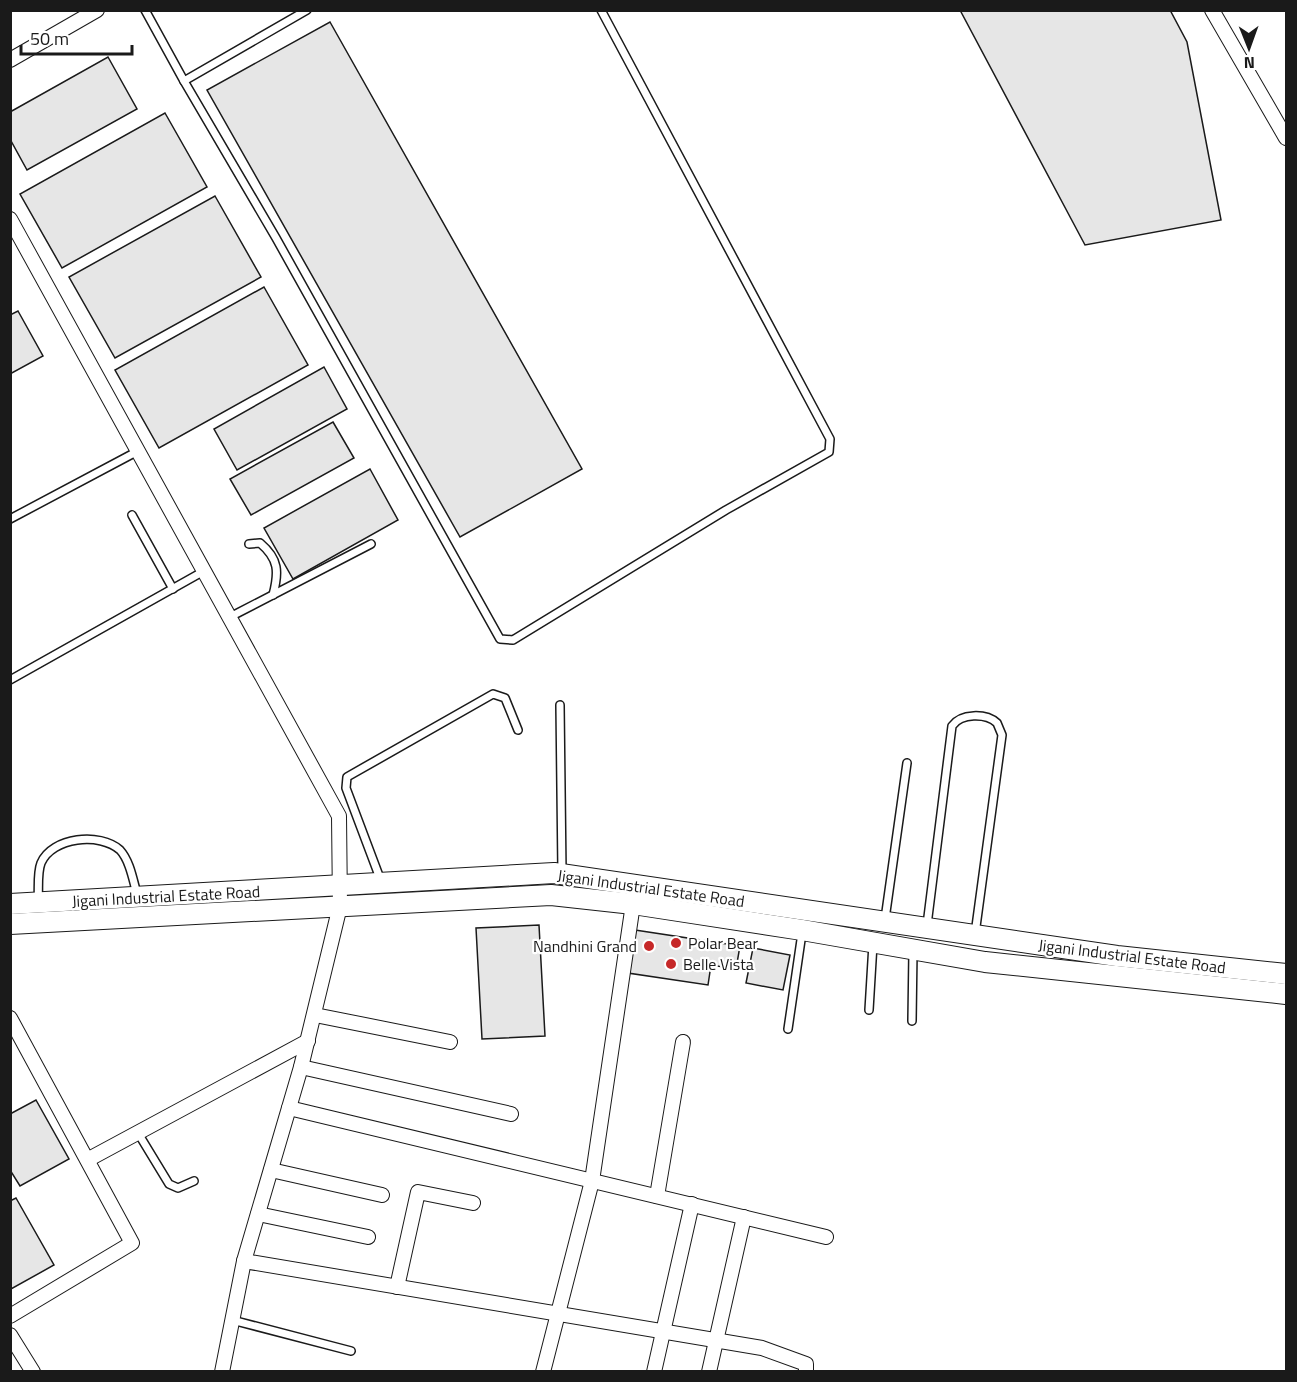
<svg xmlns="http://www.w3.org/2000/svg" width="1297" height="1382" viewBox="0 0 1297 1382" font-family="'Titillium Web',sans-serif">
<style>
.building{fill:#e6e6e6;stroke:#1a1a1a;stroke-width:1.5}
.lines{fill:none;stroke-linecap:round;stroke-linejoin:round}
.lane-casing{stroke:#1a1a1a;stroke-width:10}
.street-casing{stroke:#1a1a1a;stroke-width:16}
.secondary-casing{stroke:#1a1a1a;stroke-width:22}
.lane{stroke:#fff;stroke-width:7}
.street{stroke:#fff;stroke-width:14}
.secondary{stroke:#fff;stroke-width:20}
.poi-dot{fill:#c62828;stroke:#fff;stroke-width:2}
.labels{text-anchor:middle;stroke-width:4.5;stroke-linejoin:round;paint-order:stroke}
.street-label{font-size:16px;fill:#1a1a1a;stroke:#fff}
.poi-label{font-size:16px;fill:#1a1a1a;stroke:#fff;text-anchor:start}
</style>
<rect width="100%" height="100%" fill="#fff"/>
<g class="building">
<path d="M 960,10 L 1170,10 L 1187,42 L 1221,220 L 1085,245 Z"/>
<path d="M 330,22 L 582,469 L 460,537 L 207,90 Z"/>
<path d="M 108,57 L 137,109 L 27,170 L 10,139 L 10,112 Z"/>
<path d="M 165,113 L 207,187 L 62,268 L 20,194 Z"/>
<path d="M 215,196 L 261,277 L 115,358 L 69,277 Z"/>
<path d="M 264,287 L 308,365 L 159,448 L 115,370 Z"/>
<path d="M 18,311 L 43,356 L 10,374 L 10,315 Z"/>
<path d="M 324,367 L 347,409 L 237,470 L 214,429 Z"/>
<path d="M 333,422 L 354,458 L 251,515 L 230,479 Z"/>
<path d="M 370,469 L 398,520 L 293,579 L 264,528 Z"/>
<path d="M 539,925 L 545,1036 L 482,1039 L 476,928 Z"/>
<path d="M 635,930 L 740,946 L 736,969 L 711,965 L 708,985 L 628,973 Z"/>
<path d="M 753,948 L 790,955 L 783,990 L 746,983 Z"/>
<path d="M 36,1100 L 69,1159 L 20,1186 L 10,1170 L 10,1114 Z"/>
<path d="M 16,1198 L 54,1265 L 11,1289 L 10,1201 Z"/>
</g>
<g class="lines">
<g class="lane-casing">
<g id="lane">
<path d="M 145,10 L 184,81 L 307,10"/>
<path d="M 184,81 L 276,238 L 500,639 L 513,640 L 726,510 L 829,452 L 830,439 L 601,10"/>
<path d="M 132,515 L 173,589"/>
<path d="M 10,519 L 138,451"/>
<path d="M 249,544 L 260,543 C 279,559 279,572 273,595"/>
<path d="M 230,617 L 371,544"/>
<path d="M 10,680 L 204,571"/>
<path d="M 560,705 L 562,872"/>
<path d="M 381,881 L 346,788 L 347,777 L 493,694 L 505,698 L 518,730"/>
<path d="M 38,900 C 39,889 37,873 41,863 C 52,837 100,832 120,850 C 130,861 133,880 137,894"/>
<path d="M 885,919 L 907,763"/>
<path d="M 927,925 L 952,726 C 961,713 986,713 997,723 L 1002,735 L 975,934"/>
<path d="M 869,1010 L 873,944"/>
<path d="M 912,1021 L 913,951"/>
<path d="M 788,1029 L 802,933"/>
<path d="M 138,1133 L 169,1184 L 178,1188 L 194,1181"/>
<path d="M 232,1320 L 351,1351"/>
</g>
</g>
<g class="street-casing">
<g id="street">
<path d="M 1212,10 L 1286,138"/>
<path d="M 10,60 L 97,10"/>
<path d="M 10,219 L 339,816 L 340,906 L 301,1067 L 244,1261 L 222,1372"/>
<path d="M 315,1015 L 450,1042"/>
<path d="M 10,1018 L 132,1243 L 10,1316"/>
<path d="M 301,1067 L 511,1114"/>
<path d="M 289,1108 L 826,1237"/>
<path d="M 89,1159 L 308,1041"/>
<path d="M 271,1170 L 382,1195"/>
<path d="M 657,1196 L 683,1042"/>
<path d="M 258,1214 L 368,1237"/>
<path d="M 244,1261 L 762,1348 L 806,1364 L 806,1372"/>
<path d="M 397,1287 L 418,1192 L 473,1203"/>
<path d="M 10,1335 L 33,1372"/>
<path d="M 543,1372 L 592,1181 L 633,904"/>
<path d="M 654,1372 L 692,1204"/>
<path d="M 709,1372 L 744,1217"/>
</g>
</g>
<g class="secondary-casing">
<g id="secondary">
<path d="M 10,904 L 554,873 L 1117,956 L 1286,974"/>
<path d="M 10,924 L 551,895 L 633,904 L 802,930 L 985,962 L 1286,994"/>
</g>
</g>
<use href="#lane" class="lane"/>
<use href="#street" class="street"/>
<use href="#secondary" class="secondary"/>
</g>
<g class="poi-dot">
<circle cx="676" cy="943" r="6"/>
<circle cx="649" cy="946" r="6"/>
<circle cx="671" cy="964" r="6"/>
</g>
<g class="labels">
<g class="street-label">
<text transform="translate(651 888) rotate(8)" y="6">Jigani Industrial Estate Road</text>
<text transform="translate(166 896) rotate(-3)" y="6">Jigani Industrial Estate Road</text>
<text transform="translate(1132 956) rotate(7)" y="6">Jigani Industrial Estate Road</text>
</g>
<g class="poi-label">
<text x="688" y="949">Polar Bear</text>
<text x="637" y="952" text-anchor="end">Nandhini Grand</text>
<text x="683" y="970">Belle Vista</text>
</g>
</g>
<rect width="1297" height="1382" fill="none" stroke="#1a1a1a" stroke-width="24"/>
<g transform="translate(1249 48) rotate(179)" stroke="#ffffff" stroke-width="4.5" paint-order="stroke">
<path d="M0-4.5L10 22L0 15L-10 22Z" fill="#1a1a1a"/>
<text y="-9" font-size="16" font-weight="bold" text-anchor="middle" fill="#1a1a1a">N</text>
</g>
<path d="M21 45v9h111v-9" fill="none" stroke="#1a1a1a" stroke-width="3"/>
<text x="30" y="45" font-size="18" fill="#1a1a1a" stroke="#ffffff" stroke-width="4.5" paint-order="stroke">50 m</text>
</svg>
